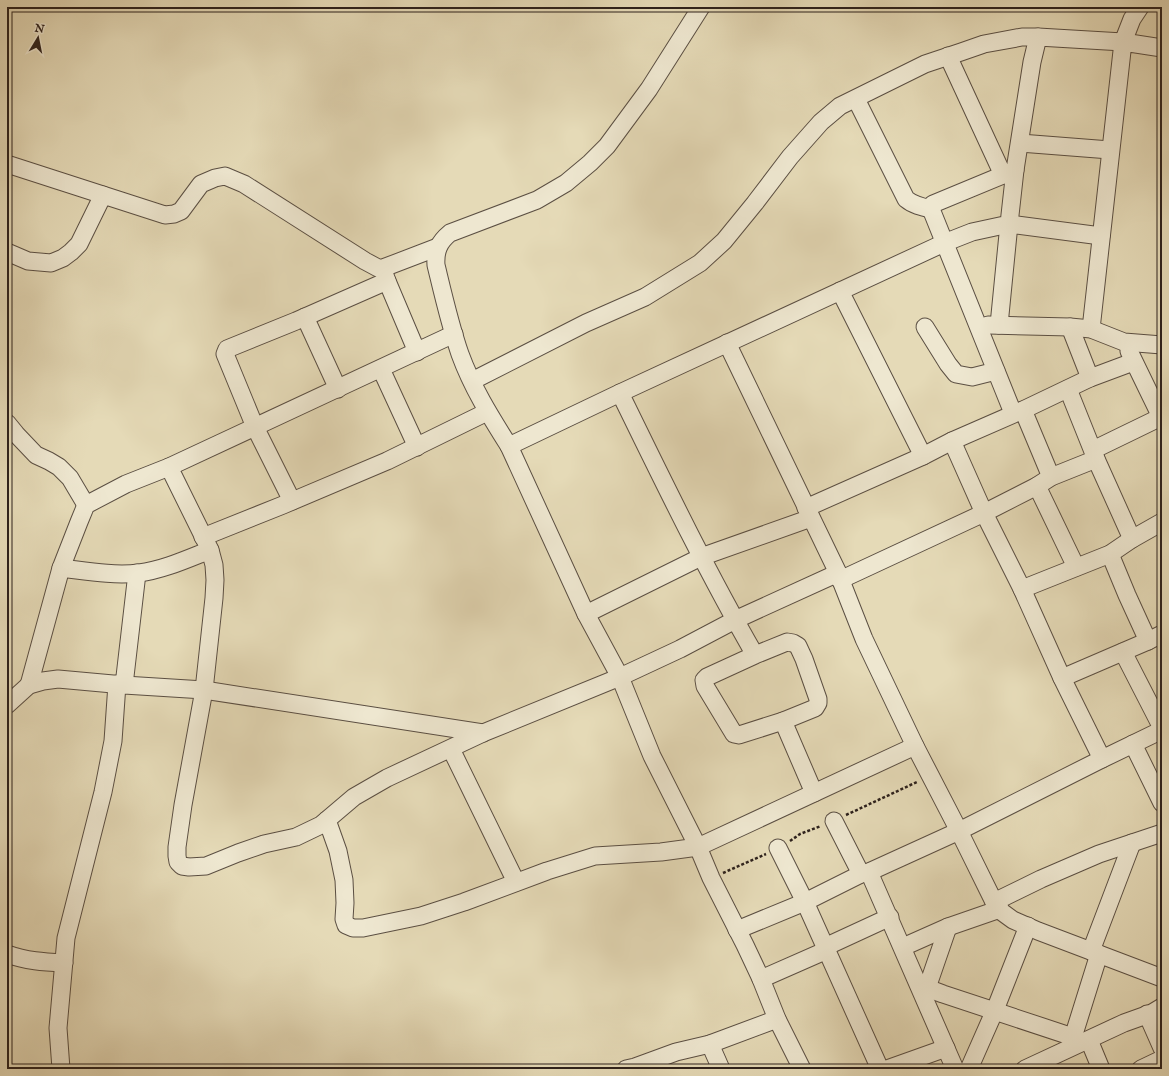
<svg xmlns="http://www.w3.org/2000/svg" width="1169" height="1076" viewBox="0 0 1169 1076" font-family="'IM FELL English',serif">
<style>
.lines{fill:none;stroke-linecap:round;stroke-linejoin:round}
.minor-casing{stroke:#5b4f43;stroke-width:19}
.path{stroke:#2d211c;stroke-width:2.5;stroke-dasharray:3 2;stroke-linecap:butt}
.minor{stroke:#eee7d0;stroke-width:17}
</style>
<rect width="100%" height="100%" fill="#e5dab7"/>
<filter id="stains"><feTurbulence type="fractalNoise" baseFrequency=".005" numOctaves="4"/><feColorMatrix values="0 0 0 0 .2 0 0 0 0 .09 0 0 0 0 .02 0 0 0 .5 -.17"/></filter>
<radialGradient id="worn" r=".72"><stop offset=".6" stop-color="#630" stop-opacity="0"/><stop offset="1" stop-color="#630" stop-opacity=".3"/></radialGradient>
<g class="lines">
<g class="minor-casing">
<g id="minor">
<path d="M 948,56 L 1003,175"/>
<path d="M 856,99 L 906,199 C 913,205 922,207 931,209"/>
<path d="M 1020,143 L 1110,150"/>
<path d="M 7,164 L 103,195"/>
<path d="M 7,252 L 28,261 L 51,263 L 63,258 L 71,252 L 79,244 L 103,195 L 165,215 L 174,214 L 181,211 L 201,184 L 215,178 L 225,176 L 244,184 L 365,261 L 378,268 L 383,268 L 438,247"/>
<path d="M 383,270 L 387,281 L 417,352"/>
<path d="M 840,291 L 923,456"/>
<path d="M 305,317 L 338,389"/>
<path d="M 988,325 L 1070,327 L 1091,329 L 1124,342 L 1162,345"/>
<path d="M 999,325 L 1009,224 L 1101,236"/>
<path d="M 925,327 L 948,364 L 956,374 L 972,377 L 996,371"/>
<path d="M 1070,327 L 1090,378"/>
<path d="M 1091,329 L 1123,42 L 1162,48"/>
<path d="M 454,334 L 169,467 L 210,550 L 214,565 L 215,580 L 214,598 L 204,690 L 183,805 L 177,847 L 177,856 L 178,862 L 182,866 L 189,867 L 206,866 L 238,853 L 264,844 L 296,837 L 321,825 L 354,797 L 387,778 L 483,733 L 620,677 L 680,649 L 735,620 L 838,573"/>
<path d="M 727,343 L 838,573 L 864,639 L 915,746 L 959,831 L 994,902 L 1002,912 L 1013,920 L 1038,931 L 1162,978"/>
<path d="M 1129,351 L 1162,419"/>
<path d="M 381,369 L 417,447"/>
<path d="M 472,381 L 586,323 L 645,297 L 700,263 L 724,241 L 755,203 L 790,157 L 821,122 L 840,106 L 925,64 L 961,52 L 984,44 L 1022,37 L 1038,37"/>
<path d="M 1068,389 L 1096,459 L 1132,539"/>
<path d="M 620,393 C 663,481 706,570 755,655 L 707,677 L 704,680 L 705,686 L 734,734 L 739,735 L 783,721 L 815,708 L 818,703 L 818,699 L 804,659 L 798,646 L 793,643 L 787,642 L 755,655"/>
<path d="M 1023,410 L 1051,477"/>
<path d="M 1013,413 L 931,209 L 931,206 L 933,204 L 1015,170"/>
<path d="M 7,423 L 16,434 L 36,455 L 49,461 L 59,467 L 70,478 L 86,505"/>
<path d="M 952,441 L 984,513 L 1022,589 L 1062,678 L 1102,759"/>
<path d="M 509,446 C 490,416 472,387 460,354 C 450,325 443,294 436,265 C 435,251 439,242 450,233 L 537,200 L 566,183 L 590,163 L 607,146 L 649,89 L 701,7"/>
<path d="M 1093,450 L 1161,417"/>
<path d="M 1037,486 L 1076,567"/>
<path d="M 292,501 L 255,427 L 225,354 L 227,349 L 296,321 L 387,281"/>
<path d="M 806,508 L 923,456 L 952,441 L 1023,410 L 1090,378 L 1133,362"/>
<path d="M 203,537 L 283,505 L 387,461 L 487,412"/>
<path d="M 1110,554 L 1127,595 L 1148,641"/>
<path d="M 61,568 C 86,571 113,576 139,573 C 163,570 187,559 210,550"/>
<path d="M 840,580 L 984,513 L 1037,486 L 1051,477 L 1096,459"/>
<path d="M 1022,589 L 1110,554 L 1132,539 L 1162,522"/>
<path d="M 586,614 L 701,557 L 811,518"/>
<path d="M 1123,652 L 1162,728"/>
<path d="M 1062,678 L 1148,641 L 1162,634"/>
<path d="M 29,685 L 61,568 L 79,522 L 86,505 L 126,484 L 169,467"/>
<path d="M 124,685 L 137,573"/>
<path d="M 7,705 L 29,685 L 43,681 L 58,679 L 124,685 L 204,690 L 483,733"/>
<path d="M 783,721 L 814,793"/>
<path d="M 1133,744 L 1162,803"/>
<path d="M 451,749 L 516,882"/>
<path d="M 327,820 L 338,851 L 344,880 L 345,903 L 344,919 L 346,925 L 353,928 L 363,928 L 421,916 L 464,902 L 547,871 L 595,856 L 661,852 L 698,847 L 915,746"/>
<path d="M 834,821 L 861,874"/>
<path d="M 778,848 L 805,902 L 880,1069"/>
<path d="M 869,872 L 955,1069"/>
<path d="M 994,902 L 1041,879 L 1099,854 L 1162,833"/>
<path d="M 737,930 L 805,902 L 861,874 L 869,872 L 959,831 L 1102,759 L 1162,730"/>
<path d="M 825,947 L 890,917"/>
<path d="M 903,947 L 948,927 L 1000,909"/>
<path d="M 1091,951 L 1132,843"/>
<path d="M 7,954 C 26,961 44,962 64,963"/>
<path d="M 761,979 L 827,950"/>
<path d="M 919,985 L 943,994 L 1073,1037"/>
<path d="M 927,988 L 948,927"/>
<path d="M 1147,1014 L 1162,1048"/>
<path d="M 1089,1040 L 1101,1069"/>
<path d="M 710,1044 L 721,1069"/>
<path d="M 1070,1047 L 1099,954"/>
<path d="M 61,1069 L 58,1028 L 66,938 L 103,792 L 113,741 L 117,684"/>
<path d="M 626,1069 L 635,1067 L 676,1052 L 710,1044 L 777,1019"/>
<path d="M 802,1069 L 777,1019 L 761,979 L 745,945 L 711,878 L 698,847 L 652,756 L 620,677 L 586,614 L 509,446 L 620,393 L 944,243 L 972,232 L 1009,224 L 1015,170 L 1032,62 L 1038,37 L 1123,42 L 1132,19 L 1140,7"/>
<path d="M 887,1069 L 946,1048"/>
<path d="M 969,1069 L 995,1010 L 1028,926"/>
<path d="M 1025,1069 L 1124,1023 L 1152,1013 L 1162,1007"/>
<path d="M 1141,1069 L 1162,1059"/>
</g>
</g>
<g class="path">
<path d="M 846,815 L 917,782"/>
<path d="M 790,841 L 800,834 L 821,826"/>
<path d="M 723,873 L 766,854"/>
</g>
<use href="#minor" class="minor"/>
</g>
<rect width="1169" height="1076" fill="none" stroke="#e5dab7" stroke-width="24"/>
<rect x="8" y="8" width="1153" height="1060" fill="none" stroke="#2d211c" stroke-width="2"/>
<rect x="12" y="12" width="1145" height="1052" fill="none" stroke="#2d211c"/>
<g transform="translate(38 38) rotate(10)" stroke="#eee7d0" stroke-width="3" paint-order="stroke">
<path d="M0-3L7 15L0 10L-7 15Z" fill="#2d211c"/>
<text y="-6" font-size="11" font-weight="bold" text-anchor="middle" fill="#2d211c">N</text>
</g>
<rect width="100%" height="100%" filter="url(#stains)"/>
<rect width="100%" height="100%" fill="url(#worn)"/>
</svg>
